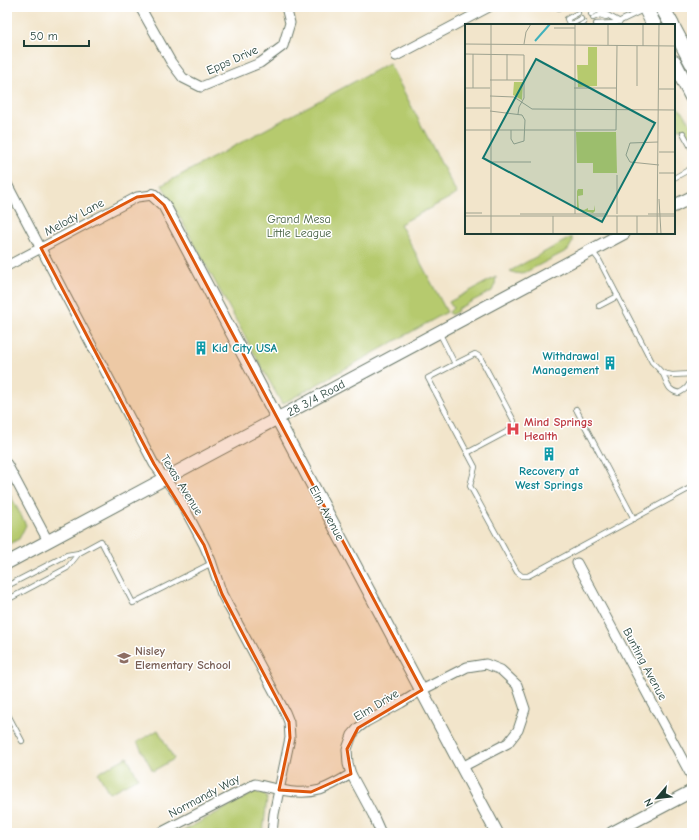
<svg xmlns="http://www.w3.org/2000/svg" width="699" height="840" viewBox="0 0 699 840" font-family="'Comic Neue',sans-serif">
<style>
.green{fill:#b6ca6e;stroke:#6a8451}
.lines{fill:none;stroke-linecap:round;stroke-linejoin:round}
.lane-casing{stroke:#697869;stroke-width:6}
.street-casing{stroke:#697869;stroke-width:11}
.secondary-casing{stroke:#697869;stroke-width:14}
.primary-casing{stroke:#697869;stroke-width:16}
.lane{stroke:#fff;stroke-width:4.5}
.street{stroke:#fff;stroke-width:9}
.secondary{stroke:#fff;stroke-width:12}
.primary{stroke:#fff;stroke-width:14}
.marked{fill:#de580e;fill-opacity:0.2;stroke:#de580e;stroke-width:3;stroke-linejoin:round}
.labels{text-anchor:middle;stroke-width:3;stroke-linejoin:round;paint-order:stroke}
.street-label{font-size:12px;fill:#1f3d34;stroke:#fff}
.park-label{font-size:12px;fill:#456042;stroke:#fff}
.culture-label{font-size:12px;font-weight:bold;fill:#0d838f;stroke:#fff;text-anchor:start}
.health-label{font-size:12px;font-weight:bold;fill:#be3a42;stroke:#fff;text-anchor:start}
.education-label{font-size:12px;font-weight:bold;fill:#785e54;stroke:#fff;text-anchor:start}
.inset-river{fill:none;stroke:#41b1bb;stroke-width:2}
.inset-road{fill:none;stroke:#9ea28f;stroke-width:1}
.view{fill:#0f766e;fill-opacity:0.15;stroke:#0f766e;stroke-width:2}
.inset-edge{fill:none;stroke:#1f3d34;stroke-width:2}
</style>
<rect width="100%" height="100%" fill="#fff"/>
<filter id="ink" filterUnits="userSpaceOnUse"><feTurbulence type="fractalNoise" baseFrequency=".025" numOctaves="2"/><feDisplacementMap in="SourceGraphic" scale="8" xChannelSelector="R" yChannelSelector="G"/><feConvolveMatrix kernelMatrix="1 2 1 2 8 2 1 2 1" color-interpolation-filters="sRGB"/></filter>
<filter id="wash" filterUnits="userSpaceOnUse"><feTurbulence type="fractalNoise" baseFrequency=".012" numOctaves="4" result="noise"/><feDisplacementMap in="SourceGraphic" scale="16" xChannelSelector="R" yChannelSelector="G"/><feGaussianBlur stdDeviation="0.9" result="paint"/><feColorMatrix in="noise" values="0 0 0 0 0 0 0 0 0 0 0 0 0 0 0 0 0 1.4 0 .05"/><feComposite in="paint" operator="in"/></filter>
<g filter="url(#wash)">
<rect width="100%" height="100%" fill="#f2e5cb"/>
<g class="green">
<path d="M 389,63 L 457,194 L 400,224 L 447,312 L 282,404 L 162,185 Z"/>
<path d="M 674,99 L 678,108 L 684,113 L 692,127 L 692,142 L 685,129 L 678,129 C 675,124 672,119 676,114 L 674,110 Z"/>
<path d="M 572,237 L 572,243 L 568,250 L 522,274 L 515,273 L 510,271 Z"/>
<path d="M 496,277 L 495,284 L 492,291 L 457,309 L 458,311 L 451,315 L 449,312 L 453,308 L 449,302 Z"/>
<path d="M 7,489 L 26,525 L 19,539 L 7,545 Z"/>
<path d="M 158,730 L 174,759 L 153,771 L 137,742 Z"/>
<path d="M 127,757 L 138,778 L 109,793 L 98,773 Z"/>
<path d="M 254,793 L 264,794 L 267,798 L 263,833 L 179,833 Z"/>
</g>
</g>
<g filter="url(#ink)">
<g class="lines">
<g class="lane-casing">
<g id="lane">
<path d="M 559,7 L 559,8"/>
<path d="M 588,8 L 590,7"/>
<path d="M 591,14 L 598,10 L 620,22"/>
<path d="M 593,18 L 600,15 L 606,17"/>
<path d="M 596,24 L 615,23"/>
<path d="M 570,25 L 567,19 L 578,13"/>
<path d="M 570,25 L 581,19"/>
<path d="M 581,25 L 584,23"/>
<path d="M 612,25 L 645,9"/>
<path d="M 683,133 L 692,149"/>
<path d="M 674,178 L 692,168"/>
<path d="M 593,252 L 599,260 L 652,362 C 656,366 660,370 663,374 C 668,384 667,390 679,393 C 687,389 689,386 692,377"/>
<path d="M 599,306 L 618,296"/>
<path d="M 439,332 L 455,364 L 428,378 L 475,467 L 470,486 L 517,572 L 522,576 L 528,576 L 692,487"/>
<path d="M 455,364 L 475,354 L 480,357 L 514,421 L 514,426 L 512,429 L 467,453"/>
<path d="M 662,373 L 672,375 L 692,374"/>
<path d="M 576,409 L 634,519"/>
<path d="M 7,586 L 67,555 L 79,553 L 101,541 L 133,603 L 212,563"/>
<path d="M 7,600 L 67,568 L 79,553"/>
<path d="M 7,713 L 22,741"/>
</g>
</g>
<g class="street-casing">
<g id="street">
<path d="M 140,7 L 171,62 L 183,78 L 201,87 L 260,63 L 283,46 L 290,23 L 286,7"/>
<path d="M 396,56 L 489,7"/>
<path d="M 7,184 L 154,464 L 178,496 L 204,545 L 211,561 L 222,594 L 285,712 L 289,722 L 290,738 L 274,814 L 272,833"/>
<path d="M 7,266 L 137,197 L 153,195"/>
<path d="M 7,464 L 48,541"/>
<path d="M 577,563 L 692,777"/>
<path d="M 160,833 L 255,784 C 276,789 299,796 320,790 C 331,786 341,780 351,774"/>
<path d="M 381,833 L 373,815 L 351,774 L 348,764 L 347,749 L 352,735 L 358,728 L 366,722 L 401,703 L 422,690 L 467,667 L 486,664 L 501,670 L 517,685 L 525,709 L 518,730 L 508,743 L 462,767"/>
</g>
</g>
<g class="secondary-casing">
<g id="secondary">
<path d="M 153,195 L 164,205 L 497,833"/>
<path d="M 674,206 L 692,197"/>
<path d="M 7,563 L 624,233"/>
<path d="M 612,833 L 692,791"/>
</g>
</g>
<g class="primary-casing">
<g id="primary">
<path d="M 645,7 L 654,25"/>
<path d="M 662,7 L 672,25"/>
<path d="M 674,29 L 692,63"/>
<path d="M 674,62 L 692,97"/>
</g>
</g>
<use href="#lane" class="lane"/>
<use href="#street" class="street"/>
<use href="#secondary" class="secondary"/>
<use href="#primary" class="primary"/>
</g>
</g>
<path class="marked" d="M 153,195 L 164,205 L 422,690 L 358,728 L 347,749 L 351,774 L 311,792 L 279,790 L 290,738 L 289,722 L 222,594 L 204,545 L 154,464 L 41,248 L 137,197 Z"/>
<defs>
<g id="building-bare" transform="scale(1.08)"><path d="M-4-6H4V6H1V3H-1V6H-4ZM-2.5-4.3h1.7v1.8h-1.7ZM.8-4.3h1.7v1.8H.8ZM-2.5-1h1.7V.8h-1.7ZM.8-1h1.7V.8H.8Z" fill="#0f9aa8" stroke="#fff" stroke-width="2.5" paint-order="stroke"/></g>
<g id="hospital-bare" transform="scale(1.08)"><path d="M-5-5h3v3.5h4V-5h3V5h-3V1.5h-4V5h-3Z" fill="#e0444e" stroke="#fff" stroke-width="2.5" paint-order="stroke"/></g>
<g id="school-bare" transform="scale(1.08)"><path d="M0-5L7-2L0 1L-7-2ZM-4 1L0 2.5L4 1V4Q0 6-4 4Z" fill="#8d6e63" stroke="#fff" stroke-width="2.5" paint-order="stroke"/></g>
</defs>
<g fill-rule="evenodd">
<use href="#building-bare" x="201" y="348"/>
<use href="#building-bare" x="610" y="363"/>
<use href="#hospital-bare" x="513" y="429"/>
<use href="#building-bare" x="549" y="454"/>
<use href="#school-bare" x="124" y="658"/>
</g>
<g class="labels">
<g class="street-label">
<text transform="translate(232 60) rotate(-24)" y="4">Epps Drive</text>
<text transform="translate(74 217) rotate(-28)" y="4">Melody Lane</text>
<text transform="translate(316 398) rotate(-28)" y="4">28 3/4 Road</text>
<text transform="translate(182 485) rotate(58)" y="4">Texas Avenue</text>
<text transform="translate(327 513) rotate(62)" y="4">Elm Avenue</text>
<text transform="translate(645 664) rotate(62)" y="4">Bunting Avenue</text>
<text transform="translate(376 705) rotate(-31)" y="4">Elm Drive</text>
<text transform="translate(204 796) rotate(-28)" y="4">Normandy Way</text>
</g>
<g class="park-label">
<text x="299" y="223">Grand Mesa<tspan x="299" dy="14">Little League</tspan></text>
</g>
<g class="culture-label">
<text x="212" y="352">Kid City USA</text>
<text x="599" y="360" text-anchor="end">Withdrawal<tspan x="599" dy="14">Management</tspan></text>
<text x="549" y="475" text-anchor="middle">Recovery at<tspan x="549" dy="14">West Springs</tspan></text>
</g>
<g class="health-label">
<text x="524" y="426">Mind Springs<tspan x="524" dy="14">Health</tspan></text>
</g>
<g class="education-label">
<text x="135" y="655">Nisley<tspan x="135" dy="14">Elementary School</tspan></text>
</g>
</g>
<g transform="translate(465 24)">
<rect width="210" height="210" fill="#f2e5cb"/>
<path d="M 123,23 L 132,23 L 132,62 L 113,63 L 112,41 L 123,41 ZM 49,58 L 58,58 L 57,76 L 48,71 ZM 111,108 L 151,108 L 152,149 L 128,149 L 128,139 L 112,139 ZM 113,165 L 118,165 L 118,171 L 113,172 L 114,185 L 119,186 L 123,184 L 123,186 L 129,186 L 130,181 L 130,187 L 128,189 L 112,186 L 112,167 Z" fill="#b6ca6e"/>
<path class="inset-river" d="M 70,17 L 85,0"/>
<path class="inset-road" d="M 178,0 L 178,22M 89,4 L 110,4M 0,20 L 210,22M 59,20 L 61,8 L 66,0M 143,21 L 143,0M 172,22 L 172,62M 0,30 L 59,31 L 59,74 L 54,83 L 53,90M 8,30 L 8,64M 42,30 L 42,56M 25,56 L 59,56M 0,64 L 25,64M 109,64 L 152,64M 194,65 L 210,65M 25,72 L 49,73 L 67,85 L 210,86M 0,84 L 25,84M 25,87 L 57,91 L 60,96 L 59,117 L 49,120 L 46,115 L 46,106M 0,106 L 151,106 L 152,21M 193,118 L 165,119 L 161,131 L 165,138 L 194,141M 194,128 L 210,128M 25,138 L 66,138M 194,149 L 210,149M 152,151 L 152,190M 194,175 L 196,210M 0,189 L 17,189M 55,190 L 143,190M 110,190 L 110,0M 183,190 L 210,190M 0,192 L 210,192M 88,192 L 88,210M 152,192 L 152,210M 172,192 L 172,210M 26,210 L 26,0M 192,210 L 194,0"/>
<path class="view" d="M 71,35 L 190,99 L 137,198 L 18,134 Z"/>
<rect width="210" height="210" class="inset-edge"/>
</g>
<rect width="699" height="840" fill="none" stroke="#fff" stroke-width="24"/>
<g transform="translate(657 798) rotate(242)" stroke="#ffffff" stroke-width="3" paint-order="stroke">
<path d="M0-3L7 15L0 10L-7 15Z" fill="#1f3d34"/>
<text y="-6" font-size="11" font-weight="bold" text-anchor="middle" fill="#1f3d34">N</text>
</g>
<path d="M24 40v6h65v-6" fill="none" stroke="#1f3d34" stroke-width="2"/>
<text x="30" y="40" font-size="12" fill="#1f3d34" stroke="#ffffff" stroke-width="3" paint-order="stroke">50 m</text>
</svg>
